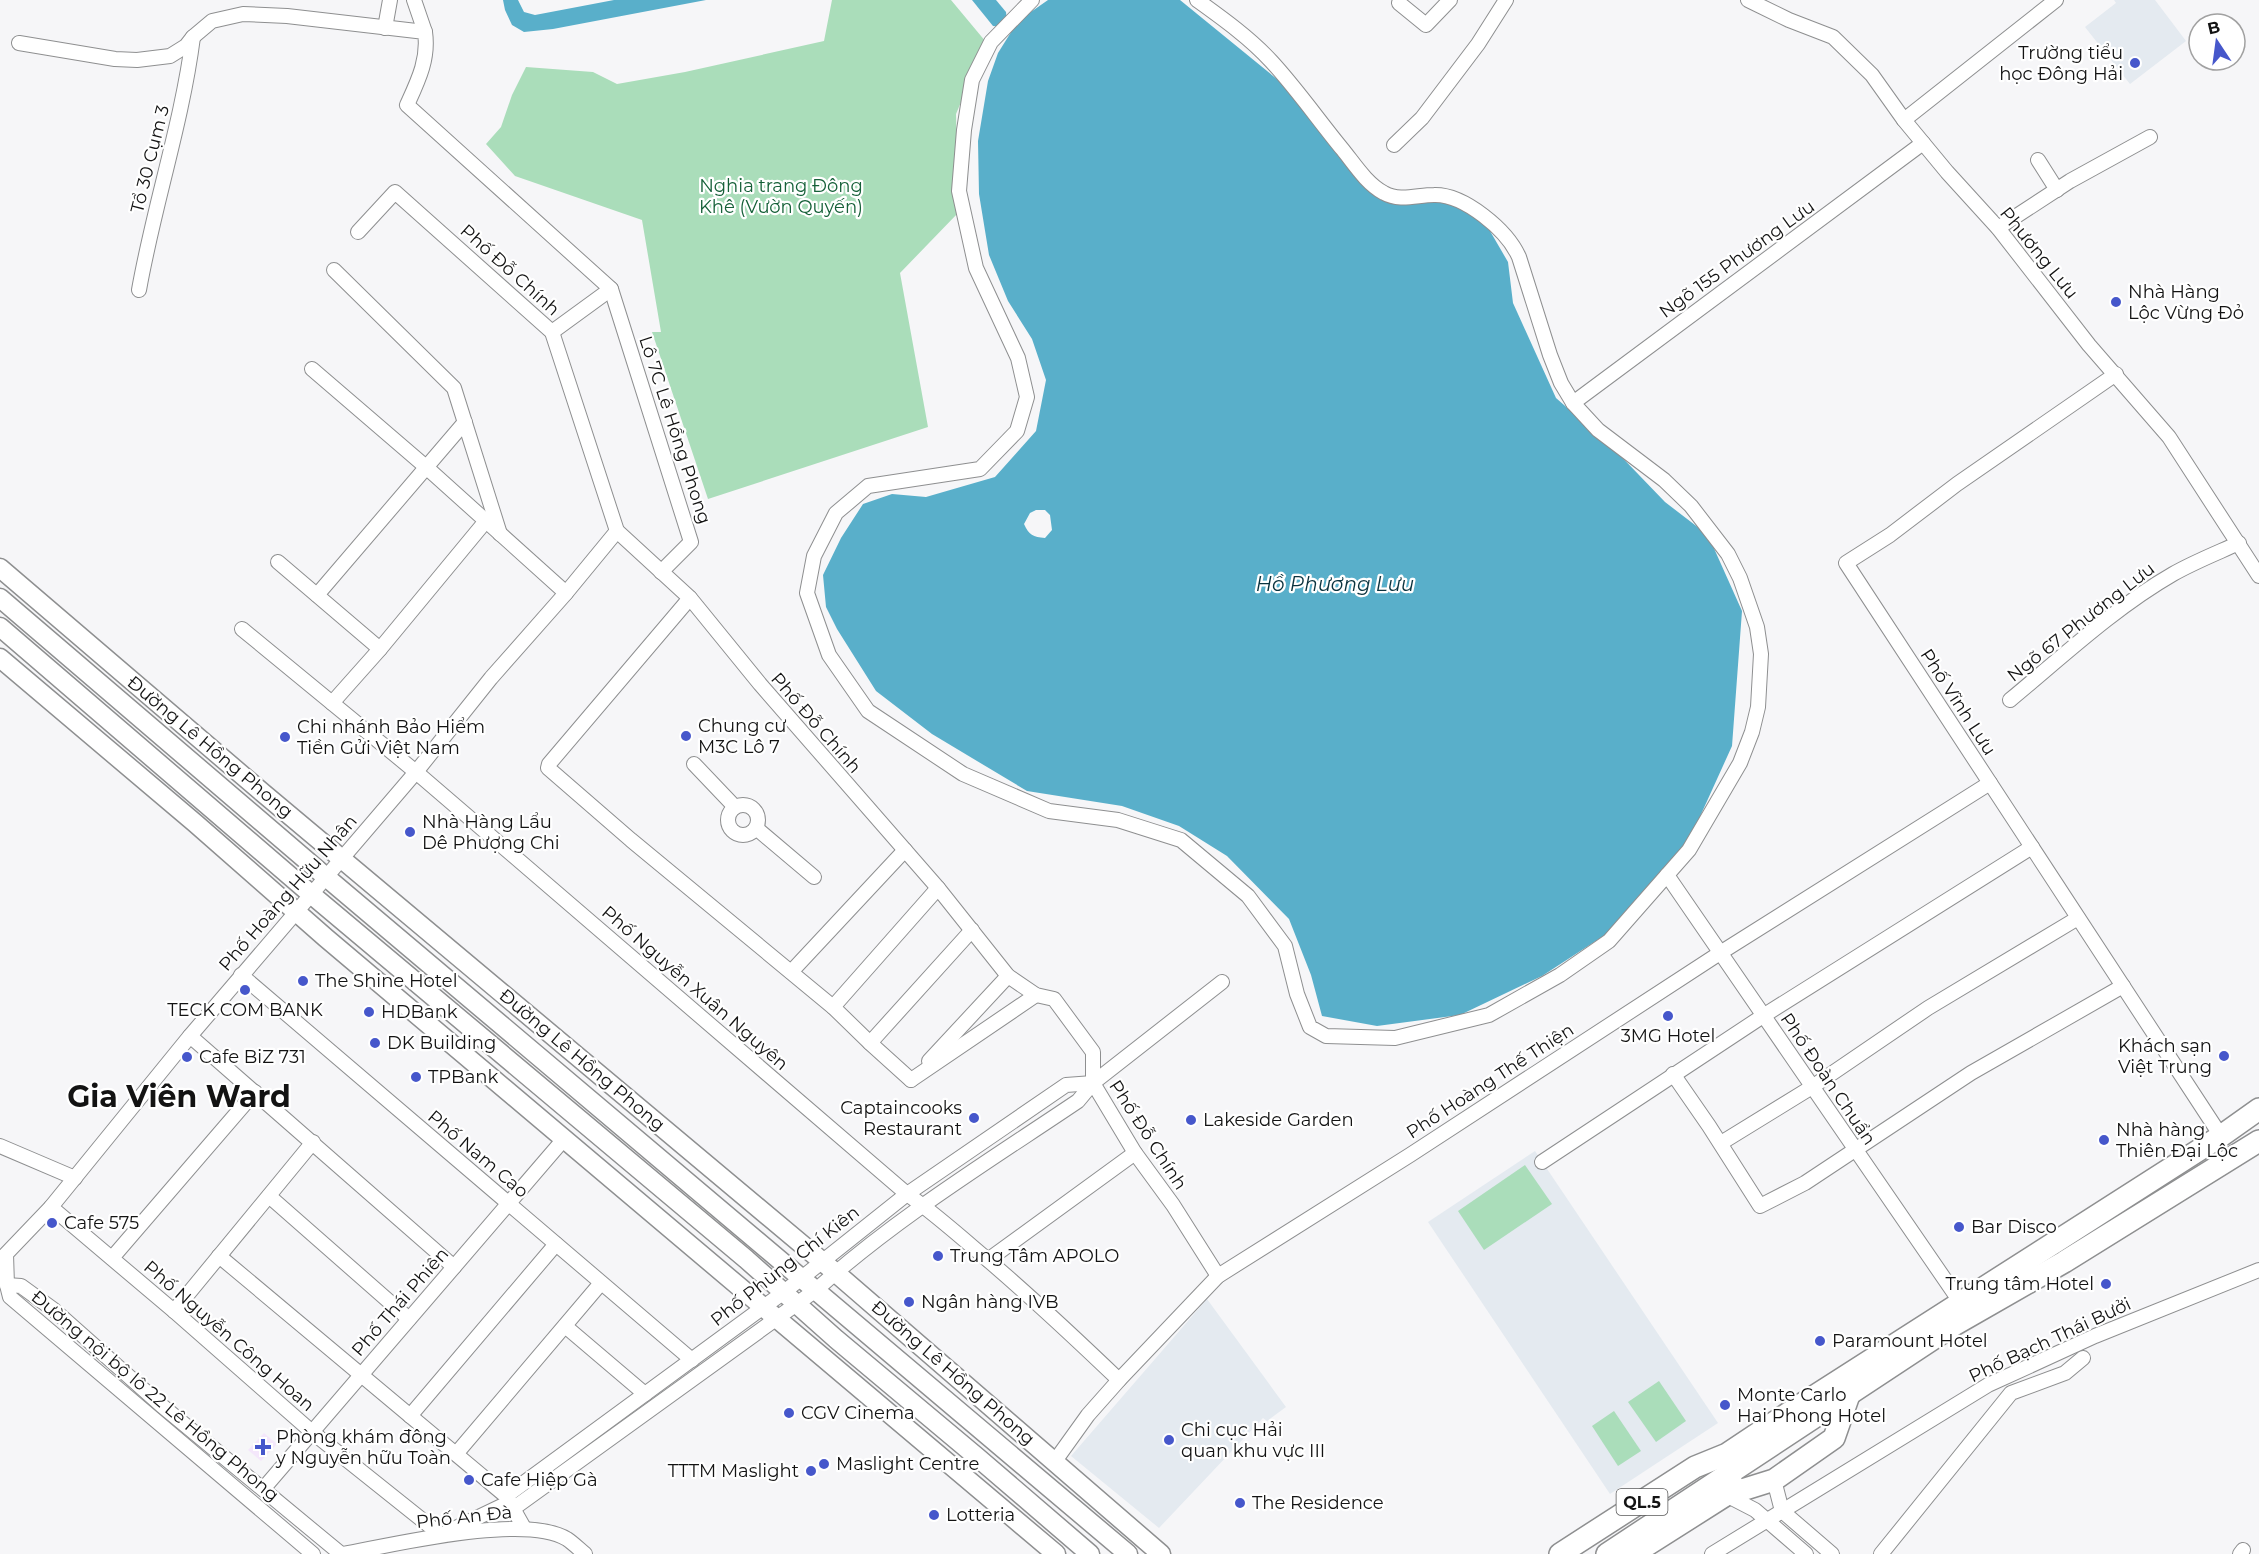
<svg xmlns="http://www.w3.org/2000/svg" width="2259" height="1554" viewBox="0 0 2259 1554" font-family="Montserrat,sans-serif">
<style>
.built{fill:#e4eaf0}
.medical{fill:#f4e7fb}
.green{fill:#aaddba}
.water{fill:#59afca;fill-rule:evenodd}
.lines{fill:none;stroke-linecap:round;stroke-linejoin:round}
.minor-casing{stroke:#8e8f90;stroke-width:16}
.major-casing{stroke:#8e8f90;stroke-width:21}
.highway-casing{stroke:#8e8f90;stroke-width:24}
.minor{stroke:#fff;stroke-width:14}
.major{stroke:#fff;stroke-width:18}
.highway{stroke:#fff;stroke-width:21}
.poi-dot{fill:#4657cb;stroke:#fff;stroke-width:2}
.labels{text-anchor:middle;stroke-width:4.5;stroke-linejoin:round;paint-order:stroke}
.shield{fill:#fff;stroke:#5a5a5a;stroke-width:1.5}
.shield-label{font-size:16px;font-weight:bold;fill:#131313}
.poi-label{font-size:18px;fill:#131313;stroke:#fff;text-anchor:start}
.street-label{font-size:18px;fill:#131313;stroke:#fff}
.park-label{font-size:18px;fill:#156038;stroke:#fff}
.water-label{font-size:20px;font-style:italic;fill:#0a333f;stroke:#fff}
.town-label{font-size:30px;font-weight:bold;fill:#131313;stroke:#fff}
</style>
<rect width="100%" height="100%" fill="#f6f6f8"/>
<g class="built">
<path d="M 2114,0 L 2155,0 L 2186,41 L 2130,84 L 2085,27 L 2116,3 Z"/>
<path d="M 1535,1151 L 1718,1423 L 1610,1494 L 1428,1222 Z"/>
<path d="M 1207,1299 L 1286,1407 L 1267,1421 L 1263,1418 L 1159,1528 L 1071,1456 Z"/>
</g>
<path class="medical" d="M 264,1433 L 277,1444 L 261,1461 L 248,1450 Z"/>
<g class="green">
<path d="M 832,0 L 951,0 L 986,42 L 956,114 L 958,213 L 900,273 L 928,427 L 708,499 L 652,332 L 661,332 L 642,220 L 515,176 L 486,144 L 501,127 L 512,95 L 526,67 L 593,72 L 617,84 L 685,72 L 824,41 Z"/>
<path d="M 1525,1165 L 1552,1204 L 1484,1250 L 1458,1211 Z"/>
<path d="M 1659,1381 L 1686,1421 L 1656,1442 L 1628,1402 Z"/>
<path d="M 1614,1411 L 1641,1451 L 1618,1466 L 1592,1426 Z"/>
</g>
<g class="water">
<path d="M 503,0 L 518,0 L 524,12 L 535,15 L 614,0 L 706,0 L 553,29 L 524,32 L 512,25 L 505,10 Z"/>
<path d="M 972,0 L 996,0 L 1006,12 L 1007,22 L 1003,27 L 993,26 Z"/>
<path d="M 1048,0 L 1180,0 L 1289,89 L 1382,199 L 1444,201 L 1472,213 L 1490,231 L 1508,262 L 1513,303 L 1556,398 L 1613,448 L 1665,502 L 1708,535 L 1742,611 L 1732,746 L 1688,843 L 1608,933 L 1542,976 L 1460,1015 L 1377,1026 L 1322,1016 L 1311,975 L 1289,919 L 1227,856 L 1179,826 L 1122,806 L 1027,791 L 932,734 L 876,691 L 837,629 L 826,607 L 823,575 L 841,538 L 863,504 L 892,494 L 926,497 L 995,477 L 1036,431 L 1046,380 L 1032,339 L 1008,301 L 989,255 L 979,194 L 978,141 L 988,81 L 998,53 L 1018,21 ZM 1036,510 L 1045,510 L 1050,515 L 1052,530 L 1045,538 C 1033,537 1029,535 1024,524 L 1030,513 Z"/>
</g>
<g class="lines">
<g class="minor-casing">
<g id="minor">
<path d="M 414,0 L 425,32"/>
<path d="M 1032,0 L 991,42 L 972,80 L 964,130 L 959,191 L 976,268 L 1018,358 L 1027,397 L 1017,431 L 980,469 L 868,486 L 836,513 L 814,556 L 807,593 L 829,655 L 868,711 L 963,774 L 1049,811 L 1118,820 L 1181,840 L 1248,896 L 1285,946 L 1297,994 L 1310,1027 L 1326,1036 L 1395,1038 L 1489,1015 L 1560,975 L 1609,941 L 1689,850 L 1740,763 L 1752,732 L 1758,707 L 1761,654 L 1757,627 L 1740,578 L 1728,554 L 1691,506 L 1664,480 L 1598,430 L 1573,403 L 1561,383 L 1550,355 L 1519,257 C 1507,230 1464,194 1434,195 C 1417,195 1400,202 1384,193 C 1367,184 1355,165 1343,150 C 1319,121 1297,89 1271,61 C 1250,38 1222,18 1197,0"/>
<path d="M 1748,0 L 1789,20 L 1833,37 L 1872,75 L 1904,120 L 1947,172 L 1998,228 L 2089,345 L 2169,437 L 2259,576"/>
<path d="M 1399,3 L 1426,25 L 1450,0"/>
<path d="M 385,28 L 390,0"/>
<path d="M 19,43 L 115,59 L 137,60 L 170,56 L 186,46 L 193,37 L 212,21 L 243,14 L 287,16 L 425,32 C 429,59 418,81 407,105 L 611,289 L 691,542 L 661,572"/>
<path d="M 1904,120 L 2056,0"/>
<path d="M 1394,145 L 1422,118 L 1478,44 L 1506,0"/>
<path d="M 2038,160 L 2057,190"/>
<path d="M 1998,228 L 2070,181 L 2150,137"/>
<path d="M 358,232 L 395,192 L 552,332 L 617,531 L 690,598 L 760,684 L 938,888 L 1008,976 L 1036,995 L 1054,999 L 1093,1052 L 1093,1083 L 1135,1153 L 1173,1205 L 1218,1276"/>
<path d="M 334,270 L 454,388 L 500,534"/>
<path d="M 139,290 C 154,205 182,123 193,37"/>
<path d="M 552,332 L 611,289"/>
<path d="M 312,369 L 426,467 L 566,593"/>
<path d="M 2116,374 L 1957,484 L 1890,535 L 1846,563 L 2221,1136"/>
<path d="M 1573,403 L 1923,143"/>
<path d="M 278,562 L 380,649"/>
<path d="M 317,595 L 465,422"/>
<path d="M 690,598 L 549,764 L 548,768 L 631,840 L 833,1007"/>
<path d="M 242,629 L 416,772 L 907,1194 C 931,1211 953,1230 975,1249 C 1025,1291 1072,1335 1119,1380"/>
<path d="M 2010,700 C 2062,657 2114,608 2173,574 C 2194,562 2217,553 2239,543"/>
<path d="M 332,703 L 380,649 L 485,522"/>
<path d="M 694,764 L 735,807"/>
<circle cx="743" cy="820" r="15"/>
<path d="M 756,828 L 814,877"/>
<path d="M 1667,875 L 1961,1303"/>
<path d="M 791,972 L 905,850"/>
<path d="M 241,975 L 692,1360"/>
<path d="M 190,1036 L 454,1267"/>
<path d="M 870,1043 L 833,1007 L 938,888"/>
<path d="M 929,1061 L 1008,976"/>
<path d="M 1673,1074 L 1709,1126 L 1760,1206 L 1805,1183 L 1971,1073 L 2123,986"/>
<path d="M 911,1080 L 870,1043 L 972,930"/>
<path d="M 911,1080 L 1036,995"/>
<path d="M 1721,1143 L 1812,1087 L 1928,1008 L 2078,918"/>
<path d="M 0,1146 L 75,1178"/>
<path d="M 1542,1162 L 1763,1016 L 2032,847"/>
<path d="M 269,1196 L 409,1319"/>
<path d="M 51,1207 L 174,1311 L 312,1432 L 441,1535 L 510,1502"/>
<path d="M 219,1256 L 506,1496 L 524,1528"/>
<path d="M 112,1258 L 255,1092"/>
<path d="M 988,1260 L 1135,1153"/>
<path d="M 7,1285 L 21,1286 L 54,1310 L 161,1405 L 341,1554"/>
<path d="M 174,1311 L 313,1142"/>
<path d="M 565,1326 L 645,1394"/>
<path d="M 410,1416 L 556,1244"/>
<path d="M 456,1454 L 601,1283"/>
<path d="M 1055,1461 L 1088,1415 L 1119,1380 L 1218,1276 L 1410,1155 L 1720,953 L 1990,783"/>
<path d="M 1774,1480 L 1782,1511 L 1832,1554"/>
<path d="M 264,1488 L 564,1139"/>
<path d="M 1726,1495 L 1755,1510 L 1806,1554"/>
<path d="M 506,1496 L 784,1292 L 907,1194 L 1066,1085 L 1093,1083"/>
<path d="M 514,1508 L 816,1290 C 896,1218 989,1161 1078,1101 L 1093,1083 L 1222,982"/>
<path d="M 313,1554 L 10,1297 L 7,1285 L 6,1254 L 51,1207 L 190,1036 L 416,772 L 491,678 L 566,593 L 617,531"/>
<path d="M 343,1554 C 393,1545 524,1513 567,1539 C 573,1543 579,1549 585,1554"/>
<path d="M 1712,1554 L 1988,1385 L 2095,1336 L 2259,1270"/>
<path d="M 1881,1554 L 2011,1393 L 2065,1373 L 2083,1358"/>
<path d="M 2240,1554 L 2243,1550"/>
</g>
</g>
<g class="major-casing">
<g id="major">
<path d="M 0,568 L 263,793 L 836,1273 L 1161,1554"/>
<path d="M 0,598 L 326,877 L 1128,1554"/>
<path d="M 0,627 L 312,895 L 746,1259 L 836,1339 L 977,1457 L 1090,1554"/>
<path d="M 0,658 L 195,823 L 326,938 L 1056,1554"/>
</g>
</g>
<g class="highway-casing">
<g id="highway">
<path d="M 1726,1495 L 1774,1480 L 1834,1438 L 1849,1395"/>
<path d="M 1560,1554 L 1695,1467 L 1727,1454 L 1799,1406 L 2221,1136 L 2259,1109"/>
<path d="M 1607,1554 L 1954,1325 L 2064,1262 L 2259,1141"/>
<path d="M 1633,1554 L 1726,1495 L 1732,1483"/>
</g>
</g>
<use href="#minor" class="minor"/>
<use href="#major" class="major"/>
<use href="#highway" class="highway"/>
</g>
<g class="poi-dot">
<circle cx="2135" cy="63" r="6"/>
<circle cx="2116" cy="302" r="6"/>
<circle cx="686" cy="736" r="6"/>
<circle cx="285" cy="737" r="6"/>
<circle cx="410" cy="832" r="6"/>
<circle cx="303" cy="981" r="6"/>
<circle cx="245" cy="990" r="6"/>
<circle cx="369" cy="1012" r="6"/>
<circle cx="1668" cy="1016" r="6"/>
<circle cx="375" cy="1043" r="6"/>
<circle cx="2224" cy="1056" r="6"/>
<circle cx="187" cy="1057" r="6"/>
<circle cx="416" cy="1077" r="6"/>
<circle cx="974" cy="1118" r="6"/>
<circle cx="1191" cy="1120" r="6"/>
<circle cx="2104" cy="1140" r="6"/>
<circle cx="52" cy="1223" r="6"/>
<circle cx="1959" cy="1227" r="6"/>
<circle cx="938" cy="1256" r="6"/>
<circle cx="2106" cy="1284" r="6"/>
<circle cx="909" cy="1302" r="6"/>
<circle cx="1820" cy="1341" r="6"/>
<circle cx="1725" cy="1405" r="6"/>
<circle cx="789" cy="1413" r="6"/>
<circle cx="1169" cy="1440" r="6"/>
<path d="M260 1438h6v6h6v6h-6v6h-6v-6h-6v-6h6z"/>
<circle cx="824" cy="1464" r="6"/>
<circle cx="811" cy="1471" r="6"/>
<circle cx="469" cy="1480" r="6"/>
<circle cx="1240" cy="1503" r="6"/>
<circle cx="934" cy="1515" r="6"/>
</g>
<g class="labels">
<rect class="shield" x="1616.5" y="1489" width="51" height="26" rx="4.5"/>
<g class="shield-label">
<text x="1642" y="1508">QL.5</text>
</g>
<g class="poi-label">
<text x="2123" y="59" text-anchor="end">Trường tiểu<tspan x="2123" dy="21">học Đông Hải</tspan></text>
<text x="2128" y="298">Nhà Hàng<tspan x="2128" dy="21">Lộc Vừng Đỏ</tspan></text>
<text x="698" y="732">Chung cư<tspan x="698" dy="21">M3C Lô 7</tspan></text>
<text x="297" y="733">Chi nhánh Bảo Hiểm<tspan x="297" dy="21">Tiền Gửi Việt Nam</tspan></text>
<text x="422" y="828">Nhà Hàng Lẩu<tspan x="422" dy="21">Dê Phượng Chi</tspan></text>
<text x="315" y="987">The Shine Hotel</text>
<text x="245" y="1016" text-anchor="middle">TECK COM BANK</text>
<text x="381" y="1018">HDBank</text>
<text x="1668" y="1042" text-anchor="middle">3MG Hotel</text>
<text x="387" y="1049">DK Building</text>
<text x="2212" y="1052" text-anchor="end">Khách sạn<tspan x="2212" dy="21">Việt Trung</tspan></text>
<text x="199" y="1063">Cafe BiZ 731</text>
<text x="428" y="1083">TPBank</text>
<text x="962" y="1114" text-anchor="end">Captaincooks<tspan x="962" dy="21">Restaurant</tspan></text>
<text x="1203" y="1126">Lakeside Garden</text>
<text x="2116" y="1136">Nhà hàng<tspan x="2116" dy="21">Thiên Đại Lộc</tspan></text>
<text x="64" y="1229">Cafe 575</text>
<text x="1971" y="1233">Bar Disco</text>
<text x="950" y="1262">Trung Tâm APOLO</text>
<text x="2094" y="1290" text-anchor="end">Trung tâm Hotel</text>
<text x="921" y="1308">Ngân hàng IVB</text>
<text x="1832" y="1347">Paramount Hotel</text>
<text x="1737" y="1401">Monte Carlo<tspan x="1737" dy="21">Hai Phong Hotel</tspan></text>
<text x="801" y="1419">CGV Cinema</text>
<text x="1181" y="1436">Chi cục Hải<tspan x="1181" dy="21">quan khu vực III</tspan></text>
<text x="276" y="1443">Phòng khám đông<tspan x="276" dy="21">y Nguyễn hữu Toàn</tspan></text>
<text x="836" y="1470">Maslight Centre</text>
<text x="799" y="1477" text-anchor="end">TTTM Maslight</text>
<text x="481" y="1486">Cafe Hiệp Gà</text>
<text x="1252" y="1509">The Residence</text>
<text x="946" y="1521">Lotteria</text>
</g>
<g class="street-label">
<text transform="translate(150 159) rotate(-76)" y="6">Tổ 30 Cụm 3</text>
<text transform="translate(2039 253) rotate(51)" y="6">Phương Lưu</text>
<text transform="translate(1737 259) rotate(-36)" y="6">Ngõ 155 Phương Lưu</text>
<text transform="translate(510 270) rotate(42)" y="6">Phố Đỗ Chính</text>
<text transform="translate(675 430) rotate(72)" y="6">Lô 7C Lê Hồng Phong</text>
<text transform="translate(2081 622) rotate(-38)" y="6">Ngõ 67 Phương Lưu</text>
<text transform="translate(1958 702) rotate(57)" y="6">Phố Vĩnh Lưu</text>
<text transform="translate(816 723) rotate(49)" y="6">Phố Đỗ Chính</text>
<text transform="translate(210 747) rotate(40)" y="6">Đường Lê Hồng Phong</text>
<text transform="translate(288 893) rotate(-49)" y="6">Phố Hoàng Hữu Nhân</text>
<text transform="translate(695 988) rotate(41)" y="6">Phố Nguyễn Xuân Nguyên</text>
<text transform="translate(582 1060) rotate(40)" y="6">Đường Lê Hồng Phong</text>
<text transform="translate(1828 1079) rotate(56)" y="6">Phố Đoàn Chuẩn</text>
<text transform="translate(1490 1081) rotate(-33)" y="6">Phố Hoàng Thế Thiện</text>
<text transform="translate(1148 1135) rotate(57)" y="6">Phố Đỗ Chính</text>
<text transform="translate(478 1154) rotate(40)" y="6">Phố Nam Cao</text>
<text transform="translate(785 1266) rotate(-38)" y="6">Phố Phùng Chí Kiên</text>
<text transform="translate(400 1302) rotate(-49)" y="6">Phố Thái Phiên</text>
<text transform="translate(229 1336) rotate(41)" y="6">Phố Nguyễn Công Hoan</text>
<text transform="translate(2050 1340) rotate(-25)" y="6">Phố Bạch Thái Bưởi</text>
<text transform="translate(953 1373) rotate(41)" y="6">Đường Lê Hồng Phong</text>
<text transform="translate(155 1396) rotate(40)" y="6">Đường nội bộ lô 22 Lê Hồng Phong</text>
<text transform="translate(464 1517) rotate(-6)" y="6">Phố An Đà</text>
</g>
<g class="park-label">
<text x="781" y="192">Nghia trang Đông<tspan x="781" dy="21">Khê (Vườn Quyến)</tspan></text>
</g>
<g class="water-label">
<text x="1335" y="591">Hồ Phương Lưu</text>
</g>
<g class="town-label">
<text x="179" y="1107">Gia Viên Ward</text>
</g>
</g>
<g transform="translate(2217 42) rotate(347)"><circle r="28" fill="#ffffff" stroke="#a1a1a1" stroke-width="1.5"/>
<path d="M0-4.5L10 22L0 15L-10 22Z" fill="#4657cb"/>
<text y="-9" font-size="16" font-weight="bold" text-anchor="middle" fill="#131313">B</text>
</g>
</svg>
